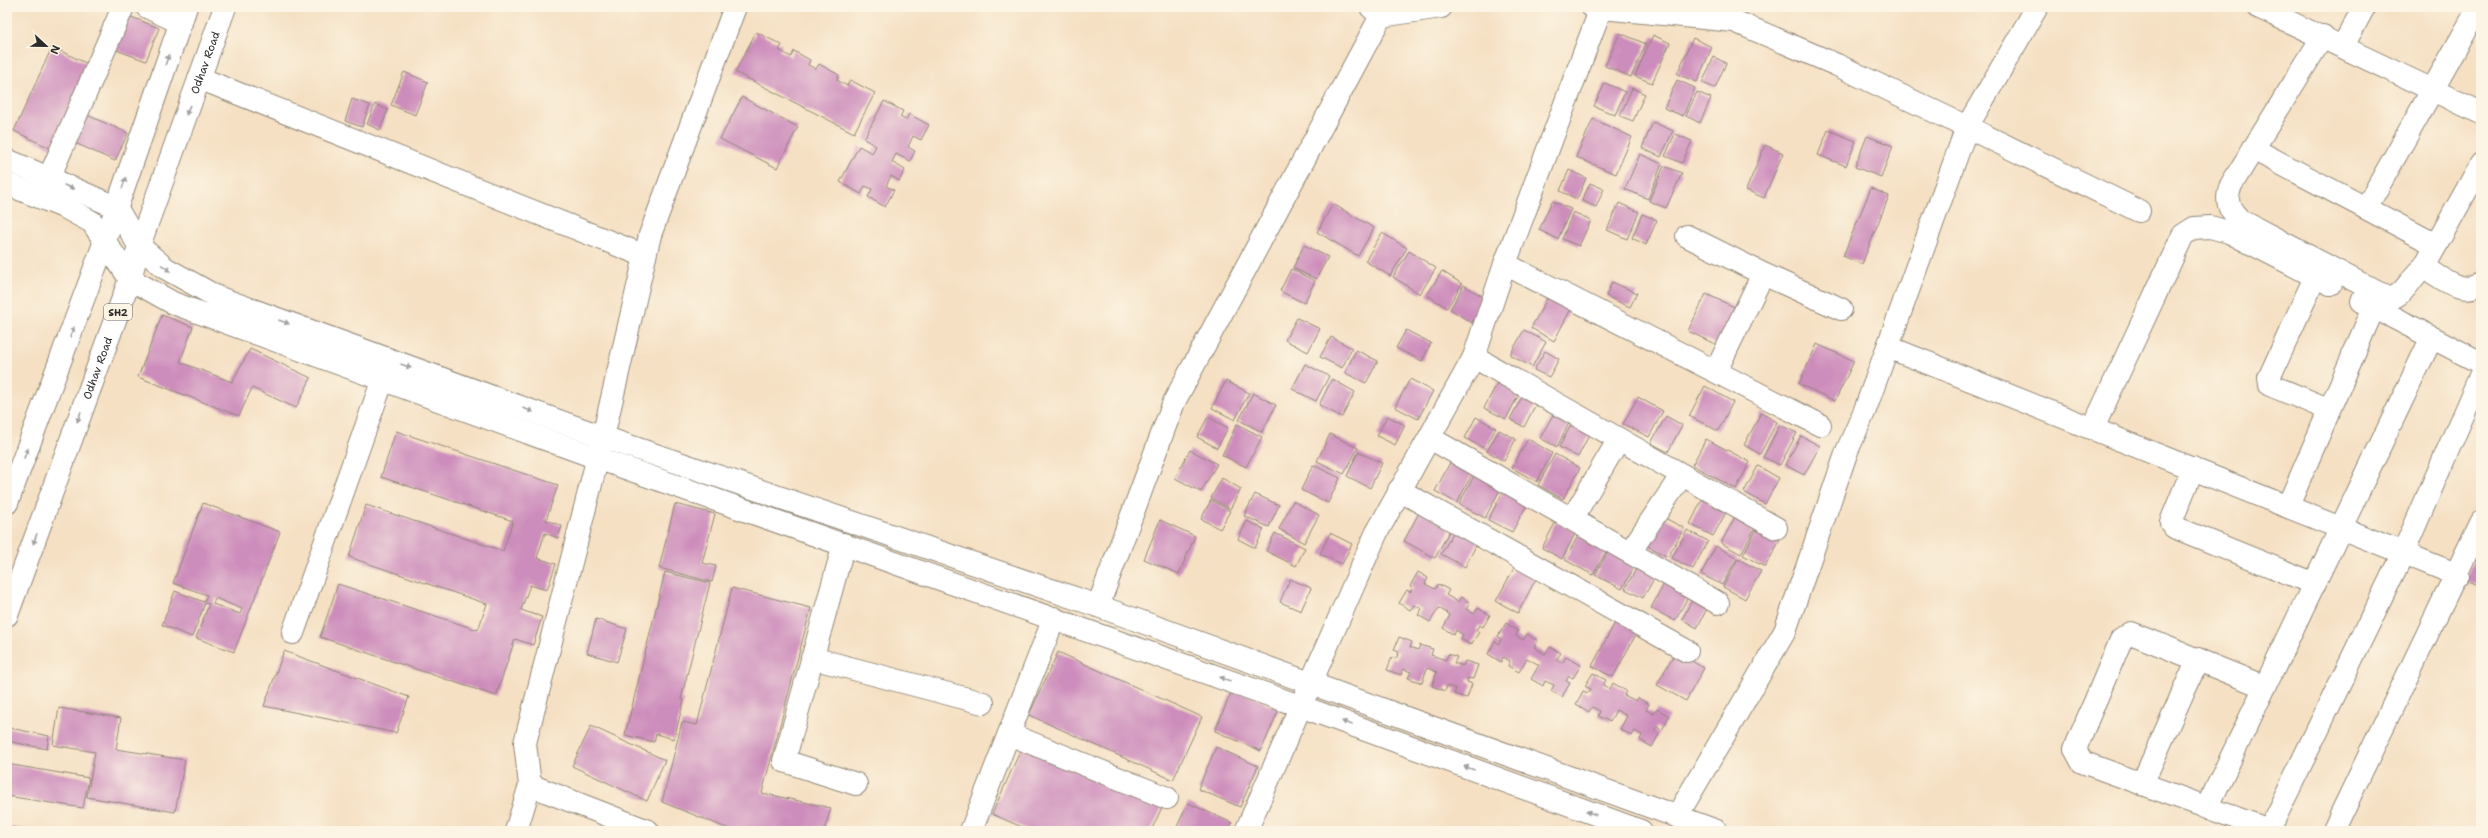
<svg xmlns="http://www.w3.org/2000/svg" width="2488" height="838" viewBox="0 0 2488 838" font-family="'Shantell Sans',sans-serif">
<style>
.building{fill:#cd8dbc;fill-rule:evenodd}
.lines{fill:none;stroke-linecap:round;stroke-linejoin:round}
.minor-casing{stroke:#908677;stroke-width:24}
.major-casing{stroke:#908677;stroke-width:24}
.minor{stroke:#fff;stroke-width:22}
.major{stroke:#fff;stroke-width:22}
.oneway{fill:#a0a0a0}
.labels{text-anchor:middle;stroke-width:3;stroke-linejoin:round;paint-order:stroke}
.shield{fill:#fcf5e5;stroke:#6a6863;stroke-width:1}
.shield-label{font-size:10px;font-weight:bold;fill:#2b2b2b}
.street-label{font-size:11px;fill:#2b2b2b;stroke:#fcf5e5}
</style>
<rect width="100%" height="100%" fill="#fcf5e5"/>
<filter id="ink" filterUnits="userSpaceOnUse"><feTurbulence type="fractalNoise" baseFrequency=".025" numOctaves="2"/><feDisplacementMap in="SourceGraphic" scale="8" xChannelSelector="R" yChannelSelector="G"/><feConvolveMatrix kernelMatrix="1 2 1 2 8 2 1 2 1" color-interpolation-filters="sRGB"/></filter>
<filter id="wash" filterUnits="userSpaceOnUse"><feTurbulence type="fractalNoise" baseFrequency=".012" numOctaves="4" result="noise"/><feDisplacementMap in="SourceGraphic" scale="16" xChannelSelector="R" yChannelSelector="G"/><feGaussianBlur stdDeviation="0.9" result="paint"/><feColorMatrix in="noise" values="0 0 0 0 0 0 0 0 0 0 0 0 0 0 0 0 0 1.4 0 .05"/><feComposite in="paint" operator="in"/></filter>
<g filter="url(#wash)">
<rect width="100%" height="100%" fill="#f5e0c3"/>
<g id="blocks">
<g class="building">
<path d="M 124,14 L 159,28 L 146,61 L 111,48 Z"/>
<path d="M 756,32 L 782,45 L 779,50 L 791,57 L 794,51 L 810,60 L 808,65 L 816,69 L 819,64 L 839,75 L 837,80 L 847,86 L 850,80 L 875,93 L 854,133 L 735,72 Z"/>
<path d="M 1620,33 L 1646,44 L 1631,77 L 1605,66 Z"/>
<path d="M 1653,35 L 1670,43 L 1652,83 L 1635,76 Z"/>
<path d="M 1693,38 L 1712,47 L 1697,82 L 1677,74 Z"/>
<path d="M 52,47 L 90,65 L 52,149 L 14,131 Z"/>
<path d="M 1714,57 L 1726,63 L 1715,88 L 1702,83 Z"/>
<path d="M 404,72 L 428,82 L 415,115 L 391,105 Z"/>
<path d="M 1677,80 L 1695,88 L 1683,116 L 1664,108 Z"/>
<path d="M 1605,83 L 1625,92 L 1615,115 L 1594,106 Z"/>
<path d="M 1632,88 L 1645,94 L 1633,121 L 1620,116 Z"/>
<path d="M 1697,92 L 1711,98 L 1700,123 L 1686,116 Z"/>
<path d="M 742,97 L 798,127 L 777,168 L 720,139 Z"/>
<path d="M 352,99 L 370,105 L 362,127 L 345,121 Z"/>
<path d="M 884,101 L 903,111 L 900,117 L 906,120 L 909,114 L 929,125 L 921,140 L 913,136 L 908,147 L 915,151 L 910,161 L 896,154 L 892,162 L 905,170 L 899,181 L 891,176 L 886,186 L 894,190 L 885,207 L 868,197 L 872,189 L 865,186 L 861,194 L 840,182 L 859,146 L 872,153 L 876,146 L 864,139 Z"/>
<path d="M 375,104 L 388,110 L 380,130 L 367,124 Z"/>
<path d="M 87,115 L 128,133 L 115,161 L 75,143 Z"/>
<path d="M 1593,119 L 1632,137 L 1616,174 L 1576,157 Z"/>
<path d="M 1653,122 L 1673,131 L 1661,157 L 1642,148 Z"/>
<path d="M 1828,130 L 1856,141 L 1846,166 L 1818,155 Z"/>
<path d="M 1675,134 L 1692,141 L 1682,163 L 1665,156 Z"/>
<path d="M 1867,136 L 1893,146 L 1881,177 L 1855,167 Z"/>
<path d="M 1765,145 L 1783,153 L 1764,198 L 1746,190 Z"/>
<path d="M 1640,154 L 1662,164 L 1648,199 L 1625,189 Z"/>
<path d="M 1664,166 L 1682,173 L 1666,208 L 1649,201 Z"/>
<path d="M 1569,170 L 1586,178 L 1577,199 L 1560,191 Z"/>
<path d="M 1590,183 L 1604,189 L 1596,207 L 1582,201 Z"/>
<path d="M 1871,188 L 1889,196 L 1862,264 L 1843,256 Z"/>
<path d="M 1552,201 L 1571,209 L 1558,239 L 1539,230 Z"/>
<path d="M 1619,203 L 1639,212 L 1627,239 L 1607,230 Z"/>
<path d="M 1333,204 L 1374,228 L 1358,256 L 1317,232 Z"/>
<path d="M 1573,212 L 1591,220 L 1579,246 L 1562,239 Z"/>
<path d="M 1642,214 L 1657,220 L 1646,245 L 1632,238 Z"/>
<path d="M 1382,233 L 1407,248 L 1390,276 L 1365,261 Z"/>
<path d="M 1304,245 L 1328,257 L 1316,279 L 1293,268 Z"/>
<path d="M 1409,251 L 1436,268 L 1420,294 L 1393,277 Z"/>
<path d="M 1291,269 L 1315,281 L 1304,303 L 1280,291 Z"/>
<path d="M 1442,271 L 1462,284 L 1447,308 L 1427,295 Z"/>
<path d="M 1612,282 L 1637,293 L 1630,307 L 1606,296 Z"/>
<path d="M 1464,285 L 1487,299 L 1472,323 L 1450,309 Z"/>
<path d="M 1706,294 L 1741,310 L 1723,348 L 1688,331 Z"/>
<path d="M 1549,295 L 1572,307 L 1554,341 L 1531,328 Z"/>
<path d="M 162,315 L 193,327 L 180,362 L 232,382 L 250,349 L 311,378 L 296,408 L 252,388 L 239,416 L 138,377 Z"/>
<path d="M 1297,318 L 1320,329 L 1308,352 L 1285,340 Z"/>
<path d="M 1406,330 L 1431,343 L 1422,361 L 1396,348 Z"/>
<path d="M 1524,330 L 1546,342 L 1532,367 L 1510,355 Z"/>
<path d="M 1331,337 L 1352,348 L 1342,368 L 1320,357 Z"/>
<path d="M 1817,344 L 1854,361 L 1835,401 L 1799,384 Z"/>
<path d="M 1356,350 L 1378,361 L 1366,383 L 1345,373 Z"/>
<path d="M 1545,351 L 1559,359 L 1549,377 L 1534,370 Z"/>
<path d="M 1305,364 L 1329,376 L 1316,401 L 1292,389 Z"/>
<path d="M 1332,379 L 1355,392 L 1342,417 L 1319,405 Z"/>
<path d="M 1410,379 L 1433,391 L 1418,419 L 1395,407 Z"/>
<path d="M 1499,380 L 1520,392 L 1506,419 L 1484,408 Z"/>
<path d="M 1226,381 L 1249,393 L 1235,420 L 1212,408 Z"/>
<path d="M 1705,386 L 1733,402 L 1718,431 L 1689,416 Z"/>
<path d="M 1253,393 L 1276,405 L 1262,432 L 1239,420 Z"/>
<path d="M 1522,397 L 1536,404 L 1524,427 L 1510,419 Z"/>
<path d="M 1638,397 L 1663,411 L 1649,437 L 1623,424 Z"/>
<path d="M 1761,413 L 1777,422 L 1760,454 L 1744,445 Z"/>
<path d="M 1553,415 L 1569,423 L 1557,447 L 1540,438 Z"/>
<path d="M 1387,416 L 1405,425 L 1395,445 L 1377,436 Z"/>
<path d="M 1666,416 L 1682,425 L 1668,452 L 1651,443 Z"/>
<path d="M 1208,417 L 1228,428 L 1217,448 L 1197,437 Z"/>
<path d="M 1476,417 L 1496,428 L 1485,449 L 1465,438 Z"/>
<path d="M 1237,424 L 1262,437 L 1246,467 L 1222,455 Z"/>
<path d="M 1571,425 L 1589,435 L 1578,457 L 1559,447 Z"/>
<path d="M 1780,425 L 1797,433 L 1780,465 L 1763,457 Z"/>
<path d="M 1499,430 L 1516,439 L 1504,461 L 1487,451 Z"/>
<path d="M 396,431 L 558,485 L 546,520 L 562,526 L 558,538 L 545,533 L 537,558 L 556,564 L 547,590 L 530,585 L 521,610 L 542,617 L 533,645 L 515,639 L 496,696 L 320,637 L 338,584 L 478,630 L 487,604 L 349,557 L 366,505 L 503,551 L 513,521 L 381,477 Z"/>
<path d="M 1330,434 L 1358,448 L 1344,474 L 1317,461 Z"/>
<path d="M 1801,436 L 1820,446 L 1804,475 L 1785,465 Z"/>
<path d="M 1528,439 L 1552,453 L 1537,482 L 1512,468 Z"/>
<path d="M 1706,439 L 1750,462 L 1736,489 L 1692,465 Z"/>
<path d="M 1190,450 L 1217,464 L 1201,492 L 1175,478 Z"/>
<path d="M 1358,452 L 1382,463 L 1370,488 L 1347,476 Z"/>
<path d="M 1555,454 L 1580,468 L 1563,499 L 1538,485 Z"/>
<path d="M 1453,457 L 1475,469 L 1457,503 L 1435,491 Z"/>
<path d="M 1313,465 L 1340,478 L 1328,503 L 1301,490 Z"/>
<path d="M 1758,466 L 1779,478 L 1765,504 L 1744,492 Z"/>
<path d="M 1477,470 L 1503,484 L 1485,518 L 1459,504 Z"/>
<path d="M 1222,478 L 1241,489 L 1230,509 L 1211,498 Z"/>
<path d="M 1505,488 L 1529,501 L 1512,532 L 1488,520 Z"/>
<path d="M 1255,494 L 1279,505 L 1269,527 L 1244,516 Z"/>
<path d="M 1704,496 L 1728,509 L 1713,536 L 1690,524 Z"/>
<path d="M 1211,500 L 1230,511 L 1220,529 L 1201,519 Z"/>
<path d="M 1293,501 L 1319,515 L 1304,543 L 1279,529 Z"/>
<path d="M 203,503 L 280,532 L 234,652 L 196,638 L 209,604 L 205,603 L 192,637 L 162,625 L 175,591 L 204,602 L 207,595 L 173,583 ZM 215,598 L 242,609 L 240,614 L 213,604 Z"/>
<path d="M 675,504 L 715,514 L 702,563 L 716,566 L 712,582 L 659,568 Z"/>
<path d="M 1420,511 L 1451,528 L 1435,558 L 1404,541 Z"/>
<path d="M 1659,515 L 1684,528 L 1668,557 L 1644,544 Z"/>
<path d="M 1736,515 L 1756,526 L 1741,554 L 1721,543 Z"/>
<path d="M 1160,520 L 1195,536 L 1179,574 L 1144,559 Z"/>
<path d="M 1247,521 L 1264,529 L 1255,548 L 1238,539 Z"/>
<path d="M 1556,521 L 1576,532 L 1562,559 L 1542,548 Z"/>
<path d="M 1457,526 L 1480,538 L 1465,567 L 1441,554 Z"/>
<path d="M 1757,528 L 1780,540 L 1765,567 L 1743,555 Z"/>
<path d="M 1581,530 L 1609,546 L 1593,575 L 1565,560 Z"/>
<path d="M 1687,530 L 1708,541 L 1693,569 L 1672,558 Z"/>
<path d="M 1275,533 L 1305,548 L 1296,566 L 1266,551 Z"/>
<path d="M 1330,533 L 1352,544 L 1342,564 L 1320,554 Z"/>
<path d="M 1611,546 L 1638,560 L 1622,589 L 1595,575 Z"/>
<path d="M 1716,546 L 1737,558 L 1722,585 L 1701,574 Z"/>
<path d="M 1520,557 L 1541,569 L 1518,613 L 1496,601 Z"/>
<path d="M 1738,559 L 1761,571 L 1745,599 L 1723,587 Z"/>
<path d="M 2474,560 L 2481,563 L 2481,586 L 2466,580 Z"/>
<path d="M 1640,562 L 1658,572 L 1643,598 L 1625,589 Z"/>
<path d="M 665,572 L 710,583 L 681,699 L 684,700 L 674,739 L 656,734 L 654,742 L 625,735 Z"/>
<path d="M 1418,572 L 1428,578 L 1425,584 L 1435,589 L 1438,584 L 1449,590 L 1446,595 L 1458,602 L 1461,597 L 1470,603 L 1466,609 L 1474,614 L 1478,608 L 1490,615 L 1483,627 L 1479,625 L 1476,630 L 1479,632 L 1471,645 L 1461,639 L 1463,635 L 1456,630 L 1454,635 L 1443,628 L 1450,615 L 1439,608 L 1430,622 L 1418,615 L 1422,609 L 1414,605 L 1410,610 L 1399,603 L 1407,590 L 1410,592 L 1413,588 L 1410,586 Z"/>
<path d="M 1290,579 L 1311,588 L 1301,611 L 1280,602 Z"/>
<path d="M 1665,582 L 1688,597 L 1675,621 L 1651,608 Z"/>
<path d="M 732,588 L 811,608 L 762,793 L 831,808 L 824,831 L 734,831 L 662,802 L 682,722 L 697,725 Z"/>
<path d="M 1694,597 L 1709,605 L 1697,628 L 1682,619 Z"/>
<path d="M 1618,617 L 1639,629 L 1613,677 L 1592,666 Z"/>
<path d="M 596,619 L 627,629 L 617,662 L 587,653 Z"/>
<path d="M 1506,623 L 1518,631 L 1516,636 L 1523,640 L 1527,634 L 1538,641 L 1534,647 L 1545,654 L 1550,647 L 1561,653 L 1556,660 L 1562,663 L 1566,657 L 1581,665 L 1573,678 L 1569,676 L 1566,681 L 1570,683 L 1562,697 L 1551,691 L 1554,685 L 1545,681 L 1543,686 L 1531,679 L 1539,665 L 1527,658 L 1519,672 L 1508,666 L 1510,661 L 1503,657 L 1501,662 L 1488,654 L 1495,641 L 1499,644 L 1501,639 L 1498,636 Z"/>
<path d="M 1399,637 L 1412,642 L 1410,647 L 1418,650 L 1420,645 L 1433,649 L 1431,655 L 1446,660 L 1448,654 L 1457,657 L 1454,663 L 1463,666 L 1465,661 L 1478,665 L 1473,679 L 1468,678 L 1467,682 L 1472,684 L 1467,698 L 1454,694 L 1456,689 L 1447,686 L 1445,691 L 1432,686 L 1437,672 L 1427,668 L 1422,683 L 1408,678 L 1411,672 L 1403,669 L 1401,675 L 1387,670 L 1392,657 L 1396,659 L 1399,652 L 1394,650 Z"/>
<path d="M 284,651 L 409,697 L 396,733 L 264,706 Z"/>
<path d="M 1058,652 L 1202,717 L 1173,780 L 1029,715 Z"/>
<path d="M 1675,652 L 1704,668 L 1686,701 L 1657,685 Z"/>
<path d="M 1593,673 L 1606,680 L 1603,685 L 1610,689 L 1613,683 L 1626,691 L 1624,695 L 1636,701 L 1638,698 L 1649,704 L 1646,710 L 1654,714 L 1657,709 L 1669,716 L 1662,730 L 1657,727 L 1654,731 L 1659,734 L 1652,747 L 1640,740 L 1642,735 L 1635,731 L 1632,736 L 1620,729 L 1627,716 L 1616,710 L 1610,722 L 1598,716 L 1600,711 L 1592,707 L 1589,712 L 1576,704 L 1583,691 L 1588,693 L 1591,689 L 1585,686 Z"/>
<path d="M 1233,688 L 1279,709 L 1261,751 L 1215,731 Z"/>
<path d="M 59,708 L 121,718 L 116,749 L 185,760 L 175,812 L 87,797 L 95,752 L 53,745 Z"/>
<path d="M 591,726 L 665,760 L 647,801 L 572,766 Z"/>
<path d="M 10,728 L 49,736 L 47,749 L 7,741 Z"/>
<path d="M 1022,747 L 1162,807 L 1151,831 L 1031,831 L 992,814 Z"/>
<path d="M 1216,747 L 1258,766 L 1240,807 L 1198,789 Z"/>
<path d="M 7,764 L 89,778 L 83,808 L 7,796 Z"/>
<path d="M 1188,803 L 1232,823 L 1229,831 L 1175,831 Z"/>
<path d="M 7,827 L 30,830 L 30,831 L 7,831 Z"/>
</g>
</g>
</g>
<g filter="url(#ink)">
<use href="#blocks" fill-opacity="0" stroke="#908677" stroke-width="1"/>
<g class="lines">
<g class="minor-casing">
<g id="minor">
<path d="M 147,7 L 181,23"/>
<path d="M 1592,7 L 1734,21 L 1837,65 L 1967,127 L 1865,410 L 1847,451 L 1785,631 L 1677,816"/>
<path d="M 2037,7 L 1967,127 L 2139,211"/>
<path d="M 2258,7 L 2481,113"/>
<path d="M 1381,16 L 1441,7"/>
<path d="M 2323,36 L 2231,185 C 2225,201 2228,208 2240,220 L 2390,299 C 2407,293 2410,277 2424,267 L 2481,164"/>
<path d="M 2343,46 L 2364,7"/>
<path d="M 199,78 L 645,256"/>
<path d="M 2253,149 L 2436,245"/>
<path d="M 7,160 L 116,207 L 139,246 L 165,268 L 217,297 L 603,437 L 1098,606 L 1717,831"/>
<path d="M 49,178 L 123,7"/>
<path d="M 7,184 L 64,207 L 92,222 L 130,279 L 173,303 L 597,458 L 1300,706 L 1641,831"/>
<path d="M 2366,208 L 2479,7"/>
<path d="M 1687,236 L 1763,274"/>
<path d="M 1505,264 L 1820,425"/>
<path d="M 2424,267 C 2441,277 2462,297 2481,283"/>
<path d="M 2315,277 L 2269,378 L 2270,385 L 2330,410"/>
<path d="M 2362,301 L 2481,363"/>
<path d="M 1888,347 L 2458,575"/>
<path d="M 1474,357 L 1776,528"/>
<path d="M 1716,371 L 1763,274 L 1841,309"/>
<path d="M 2093,428 L 2183,235 L 2194,228 L 2210,227 L 2229,232 L 2330,284"/>
<path d="M 1430,438 L 1718,603"/>
<path d="M 2193,468 L 2171,522 L 2174,527 L 2315,584"/>
<path d="M 1399,490 L 1687,651"/>
<path d="M 2288,506 L 2374,307"/>
<path d="M 1572,519 L 1619,439"/>
<path d="M 844,544 L 784,761 L 856,784"/>
<path d="M 1630,552 L 1682,475"/>
<path d="M 1098,606 L 1174,402 L 1381,16 L 1371,7"/>
<path d="M 293,633 L 383,379"/>
<path d="M 812,658 L 983,703"/>
<path d="M 2265,687 L 2131,633 L 2121,640 L 2075,749 L 2082,762 L 2272,831"/>
<path d="M 1009,734 L 1167,798"/>
<path d="M 2142,784 L 2198,659"/>
<path d="M 530,785 L 648,831"/>
<path d="M 2207,808 L 2432,337"/>
<path d="M 2269,830 L 2403,553 L 2481,374"/>
<path d="M 516,831 L 530,785 L 525,743 L 603,437 L 650,235 L 735,7"/>
<path d="M 971,831 L 1054,618"/>
<path d="M 1246,831 L 1376,534 L 1474,357 L 1505,264 L 1601,8"/>
<path d="M 2333,831 L 2481,522"/>
</g>
</g>
<g class="major-casing">
<g id="major">
<path d="M 7,503 L 105,241 L 186,7"/>
<path id="s1" d="M 7,615 L 130,279 L 139,246 L 225,7"/>
</g>
</g>
<use href="#minor" class="minor"/>
<use href="#major" class="major"/>
</g>
<defs><path id="oneway-solid" d="M-6-.8H1V-3.2L6.5 0L1 3.2V.8H-6Z"/></defs>
<g class="oneway">
<use href="#oneway-solid" transform="translate(167 60) rotate(-71)"/>
<use href="#oneway-solid" transform="translate(188 110) rotate(110)"/>
<use href="#oneway-solid" transform="translate(124 183) rotate(-71)"/>
<use href="#oneway-solid" transform="translate(69 187) rotate(23)"/>
<use href="#oneway-solid" transform="translate(166 268) rotate(35)"/>
<use href="#oneway-solid" transform="translate(284 322) rotate(20)"/>
<use href="#oneway-solid" transform="translate(72 332) rotate(-70)"/>
<use href="#oneway-solid" transform="translate(406 366) rotate(20)"/>
<use href="#oneway-solid" transform="translate(528 410) rotate(20)"/>
<use href="#oneway-solid" transform="translate(79 417) rotate(110)"/>
<use href="#oneway-solid" transform="translate(26 453) rotate(-69)"/>
<use href="#oneway-solid" transform="translate(35 539) rotate(110)"/>
<use href="#oneway-solid" transform="translate(1225 679) rotate(-160)"/>
<use href="#oneway-solid" transform="translate(1347 723) rotate(-160)"/>
<use href="#oneway-solid" transform="translate(1469 768) rotate(-160)"/>
<use href="#oneway-solid" transform="translate(1591 813) rotate(-160)"/>
</g>
</g>
<g class="labels">
<rect class="shield" x="104" y="304" width="28" height="16" rx="3"/>
<g class="shield-label">
<text x="118" y="316">SH2</text>
</g>
<g class="street-label">
<text dy="4" stroke="none"><textPath href="#s1" startOffset="587">Odhav Road</textPath></text>
<text dy="4" stroke="none"><textPath href="#s1" startOffset="263">Odhav Road</textPath></text>
</g>
</g>
<rect width="2488" height="838" fill="none" stroke="#fcf5e5" stroke-width="24"/>
<g transform="translate(46 46) rotate(112)" stroke="#fcf5e5" stroke-width="3" paint-order="stroke">
<path d="M0-3L7 15L0 10L-7 15Z" fill="#2b2b2b"/>
<text y="-6" font-size="11" font-weight="bold" text-anchor="middle" fill="#2b2b2b">N</text>
</g>
</svg>
